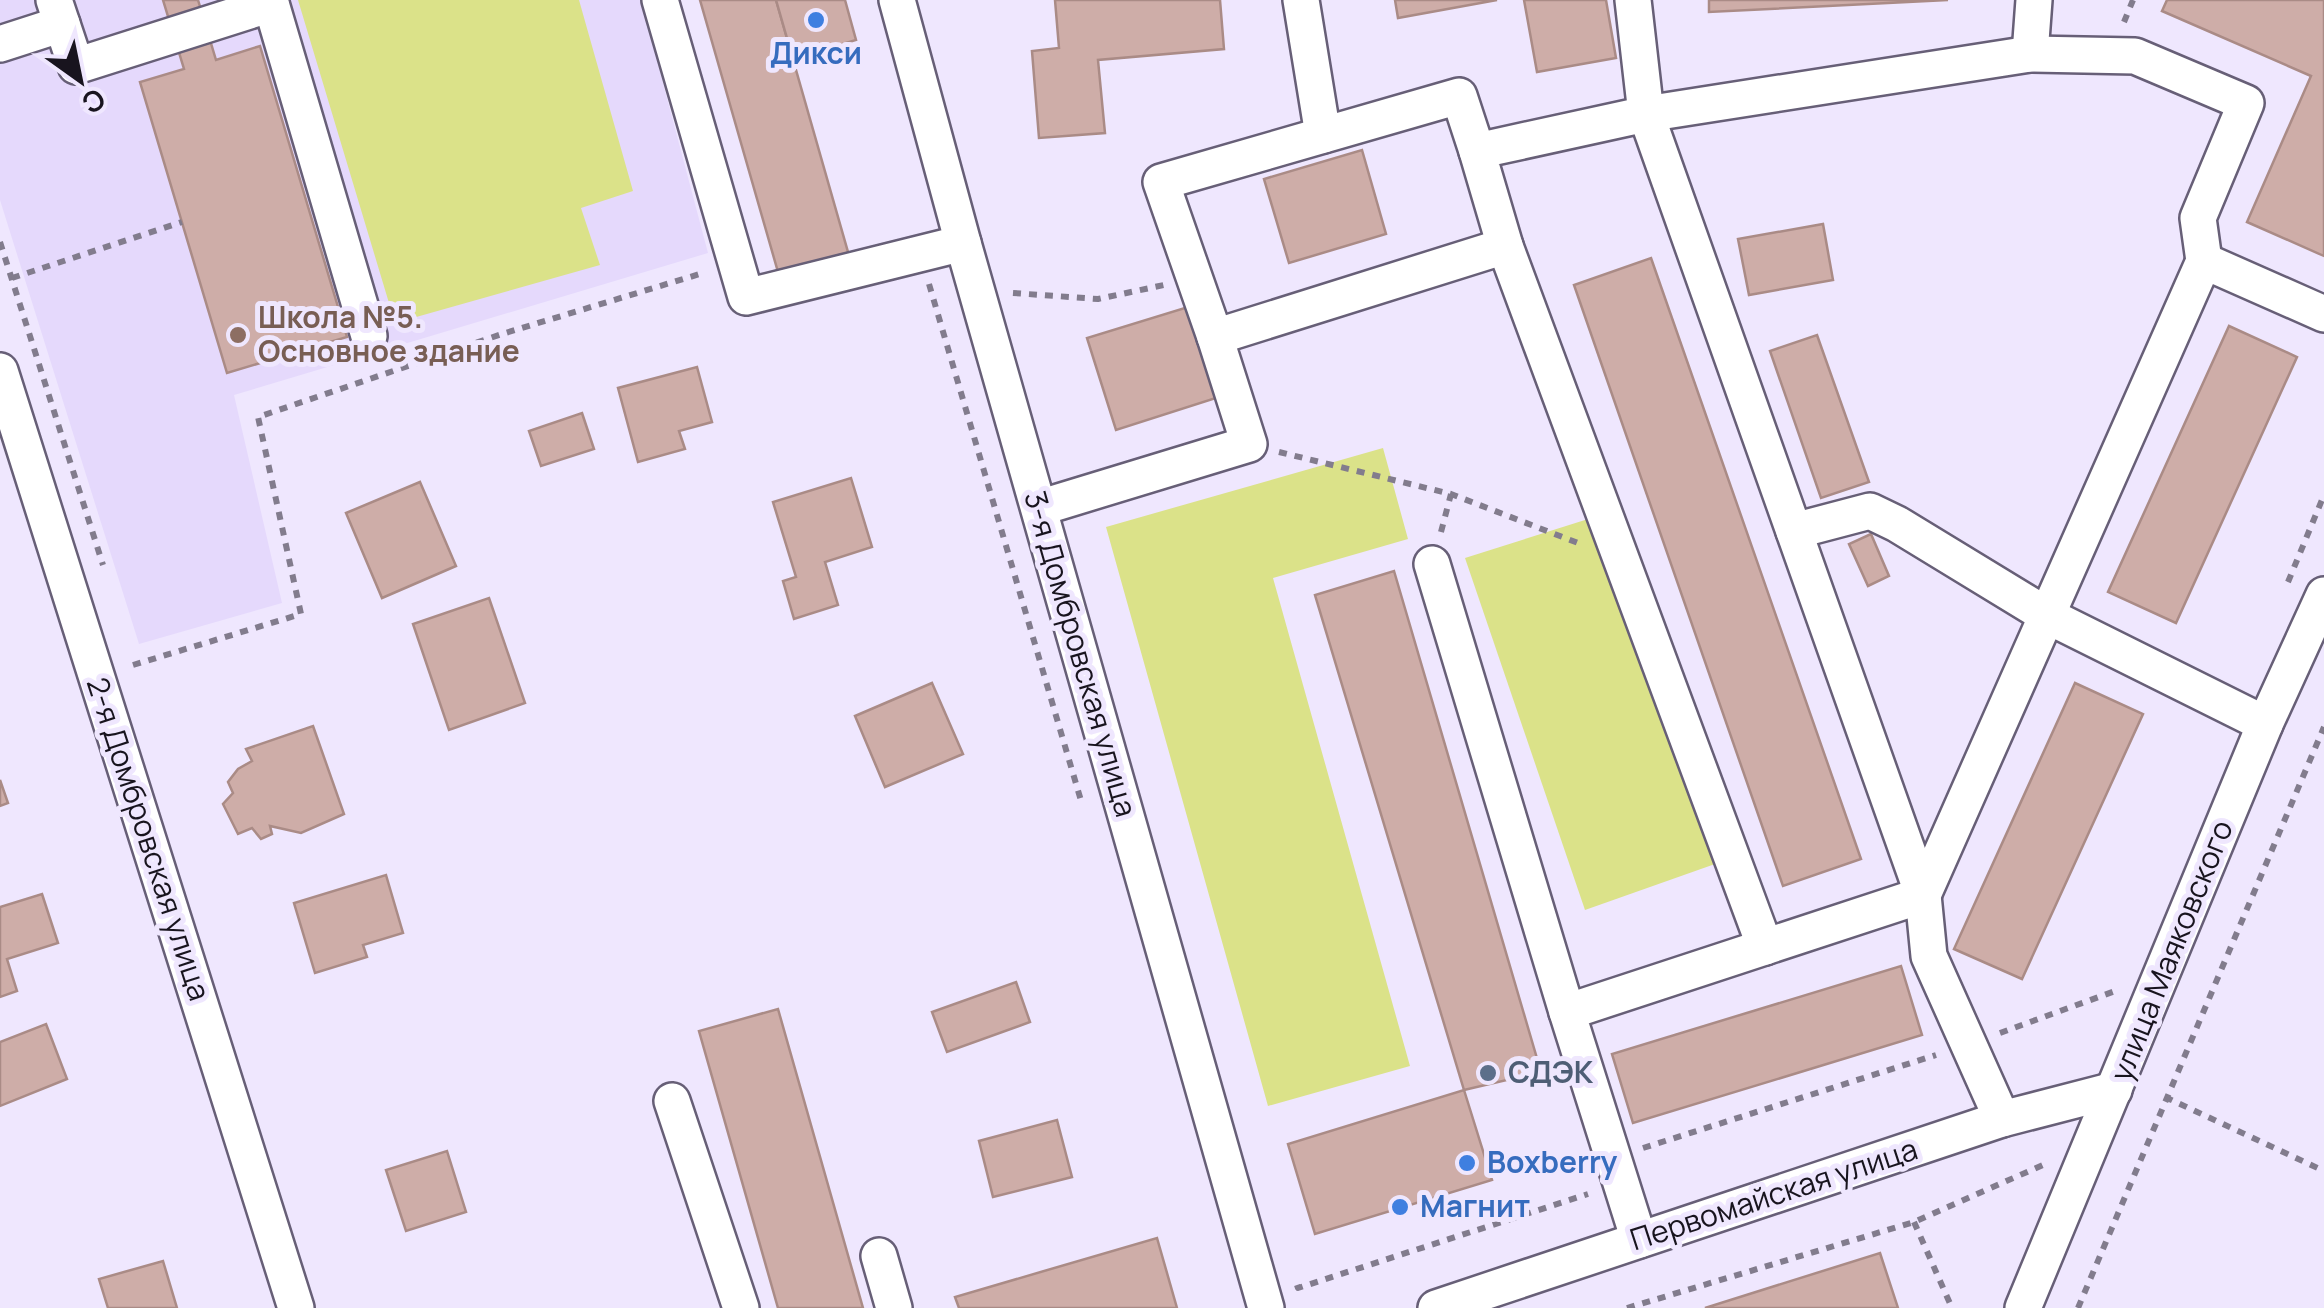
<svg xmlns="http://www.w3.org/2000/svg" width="2324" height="1308" viewBox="0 0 2324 1308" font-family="Manrope,sans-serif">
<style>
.built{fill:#e5d9fc}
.green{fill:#dbe289}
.building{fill:#ceada8;stroke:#aa8b86;stroke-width:2.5}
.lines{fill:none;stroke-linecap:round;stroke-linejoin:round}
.minor-casing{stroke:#675f77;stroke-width:40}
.path{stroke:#827c8d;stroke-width:6;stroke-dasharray:8 8;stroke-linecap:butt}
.minor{stroke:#fff;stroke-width:35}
.shop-dot{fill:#3f7fe0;stroke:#efe7fe;stroke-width:4}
.education-dot{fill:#8d6e63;stroke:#efe7fe;stroke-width:4}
.service-dot{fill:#5c6f8a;stroke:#efe7fe;stroke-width:4}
.labels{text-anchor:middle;stroke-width:10;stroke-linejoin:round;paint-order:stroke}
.shop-label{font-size:30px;font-weight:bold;fill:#366cbe;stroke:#efe7fe;text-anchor:start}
.education-label{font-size:30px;font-weight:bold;fill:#785e54;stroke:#efe7fe;text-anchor:start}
.street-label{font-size:30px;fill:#18141e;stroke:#efe7fe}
.service-label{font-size:30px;font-weight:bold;fill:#4e5e75;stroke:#efe7fe;text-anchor:start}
</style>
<rect width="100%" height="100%" fill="#efe7fe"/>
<path class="built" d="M 0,0 L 641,0 L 708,253 L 234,395 L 282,603 L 139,644 L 0,200 Z"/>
<g class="green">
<path d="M 298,0 L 579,0 L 633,191 L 581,208 L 600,265 L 395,323 Z"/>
<path d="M 1383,448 L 1408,539 L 1273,578 L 1410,1066 L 1268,1106 L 1106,527 Z"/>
<path d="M 1604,514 L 1732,858 L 1585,910 L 1465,558 Z"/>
</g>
<g class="building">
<path d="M 163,0 L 198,0 L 216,60 L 260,46 L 347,337 L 227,373 L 140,82 L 184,69 Z"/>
<path d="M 700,0 L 776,0 L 850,259 L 780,279 Z"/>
<path d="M 776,0 L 845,0 L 856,40 L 793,59 Z"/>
<path d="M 1055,0 L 1220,0 L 1224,49 L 1098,60 L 1105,133 L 1039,138 L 1032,51 L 1059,48 Z"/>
<path d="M 1395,0 L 1497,0 L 1398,18 Z"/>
<path d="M 1524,0 L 1606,0 L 1616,58 L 1537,72 Z"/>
<path d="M 1709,0 L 1948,0 L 1709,12 Z"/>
<path d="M 2167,0 L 2324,0 L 2324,256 L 2247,222 L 2311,76 L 2162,11 Z"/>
<path d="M 1362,150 L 1386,234 L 1289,263 L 1264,179 Z"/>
<path d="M 1823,224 L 1833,280 L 1749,295 L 1738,239 Z"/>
<path d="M 1651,258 L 1861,859 L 1783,886 L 1574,285 Z"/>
<path d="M 1188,307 L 1216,398 L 1116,430 L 1087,338 Z"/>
<path d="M 2229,326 L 2297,357 L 2176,623 L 2108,592 Z"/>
<path d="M 1817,335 L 1869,482 L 1821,498 L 1770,351 Z"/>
<path d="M 697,367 L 712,422 L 679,431 L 685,449 L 638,462 L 618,388 Z"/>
<path d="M 582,413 L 594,449 L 541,466 L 529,431 Z"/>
<path d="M 851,478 L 872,547 L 825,562 L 838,605 L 794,619 L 783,581 L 796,577 L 773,502 Z"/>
<path d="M 420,482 L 456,566 L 382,598 L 346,513 Z"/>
<path d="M 1871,534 L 1889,576 L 1868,586 L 1849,544 Z"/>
<path d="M 1394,571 L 1541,1072 L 1464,1090 L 1315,595 Z"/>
<path d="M 489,598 L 525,703 L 449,730 L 413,624 Z"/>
<path d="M 932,683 L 963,754 L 885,787 L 855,716 Z"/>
<path d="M 2075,683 L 2143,714 L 2022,979 L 1954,949 Z"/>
<path d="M 313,726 L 344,814 L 301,833 L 270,826 L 272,834 L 261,839 L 252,828 L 238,834 L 223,804 L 233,793 L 228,782 L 238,769 L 252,761 L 246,749 Z"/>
<path d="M 0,780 L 8,803 L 0,806 Z"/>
<path d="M 386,875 L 403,933 L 363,945 L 367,957 L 315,973 L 294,903 Z"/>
<path d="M 42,894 L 58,943 L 7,959 L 17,991 L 0,997 L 0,907 Z"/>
<path d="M 1901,966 L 1922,1035 L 1633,1123 L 1612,1054 Z"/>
<path d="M 1016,982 L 1030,1022 L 947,1052 L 932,1012 Z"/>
<path d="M 778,1009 L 863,1308 L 778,1308 L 699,1031 Z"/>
<path d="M 46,1024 L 67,1079 L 0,1106 L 0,1042 Z"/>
<path d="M 1464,1090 L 1492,1180 L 1315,1234 L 1288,1144 Z"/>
<path d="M 1057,1120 L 1072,1177 L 993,1197 L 979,1141 Z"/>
<path d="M 447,1151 L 466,1212 L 406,1231 L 386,1170 Z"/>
<path d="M 1157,1238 L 1177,1308 L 959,1308 L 955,1297 Z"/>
<path d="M 1880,1253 L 1898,1308 L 1705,1308 Z"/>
<path d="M 163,1261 L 177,1308 L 108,1308 L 99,1279 Z"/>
</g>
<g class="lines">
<g class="minor-casing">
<g id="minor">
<path d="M 54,0 L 76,66 L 271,4"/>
<path d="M 270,0 L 369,336"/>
<path d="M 660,0 L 746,297 L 963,243"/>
<path d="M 897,0 L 963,243 L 1266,1308"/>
<path d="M 1301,0 L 1323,135"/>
<path d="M 1633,0 L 1646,114 L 1923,895 L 1929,956 L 2002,1119"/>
<path d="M 0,44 L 62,24"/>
<path d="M 2030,54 L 2034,0"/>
<path d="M 1505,246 L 1477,151 L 1646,114 L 2030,54 L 2135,56 L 2246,103 L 2198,218 L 2204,261"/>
<path d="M 1215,337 L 1161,182 L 1459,96 L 1477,151"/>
<path d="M 0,371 L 296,1308"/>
<path d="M 1039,508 L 1249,444 L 1215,337 L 1505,246 L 1765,947"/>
<path d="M 1794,531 L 1870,511 L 1897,524 L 2048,616 L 2265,724"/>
<path d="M 1432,564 L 1567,1012"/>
<path d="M 672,1101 L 741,1308"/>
<path d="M 1639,1240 L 1567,1012 L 1923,895 L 2204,261 L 2324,314"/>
<path d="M 879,1256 L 894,1308"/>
<path d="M 1436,1308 L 2002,1119 L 2114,1090"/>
<path d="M 2023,1308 L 2265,724 L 2324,595"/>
</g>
</g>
<g class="path">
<path d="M 2124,22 L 2133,0"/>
<path d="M 0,242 L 103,565"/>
<path d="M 12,278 L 182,222"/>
<path d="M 929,284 L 1082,804"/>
<path d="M 1013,293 L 1098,299 L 1164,285"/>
<path d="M 1279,452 L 1451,494 L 1578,543"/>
<path d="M 1441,532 L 1451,494"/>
<path d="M 2288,582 L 2324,495"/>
<path d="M 133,665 L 301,614 L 258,417 L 502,334 L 703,273"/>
<path d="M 2000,1033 L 2115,991"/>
<path d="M 2165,1097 L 2324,1171"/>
<path d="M 1643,1148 L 1936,1055"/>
<path d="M 1914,1222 L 1952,1308"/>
<path d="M 1297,1285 L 1298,1288 L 1588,1194"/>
<path d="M 1627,1308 L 1914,1222 L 2045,1164"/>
<path d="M 2078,1308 L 2324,727"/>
</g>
<use href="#minor" class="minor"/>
</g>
<g class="shop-dot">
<circle cx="816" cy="20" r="10"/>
<circle cx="1467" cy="1163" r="10"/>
<circle cx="1400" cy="1207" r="10"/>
</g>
<circle class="education-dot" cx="238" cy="335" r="10"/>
<circle class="service-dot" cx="1488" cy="1073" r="10"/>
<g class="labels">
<g class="shop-label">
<text x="816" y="64" text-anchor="middle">Дикси</text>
<text x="1487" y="1173">Boxberry</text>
<text x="1420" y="1217">Магнит</text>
</g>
<g class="education-label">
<text x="258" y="328">Школа №5.<tspan x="258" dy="34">Основное здание</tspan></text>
</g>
<g class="street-label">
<text transform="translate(1080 654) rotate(74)" y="10">3-я Домбровская улица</text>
<text transform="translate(148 839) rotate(72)" y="10">2-я Домбровская улица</text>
<text transform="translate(2172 951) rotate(-68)" y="10">улица Маяковского</text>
<text transform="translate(1774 1195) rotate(-18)" y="10">Первомайская улица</text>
</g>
<g class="service-label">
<text x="1508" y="1083">СДЭК</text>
</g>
</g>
<g transform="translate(80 80) rotate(147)" stroke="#efe7fe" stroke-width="8" paint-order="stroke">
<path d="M0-8L18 38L0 25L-18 38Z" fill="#18141e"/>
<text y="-15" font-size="28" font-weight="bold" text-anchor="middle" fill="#18141e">С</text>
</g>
</svg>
